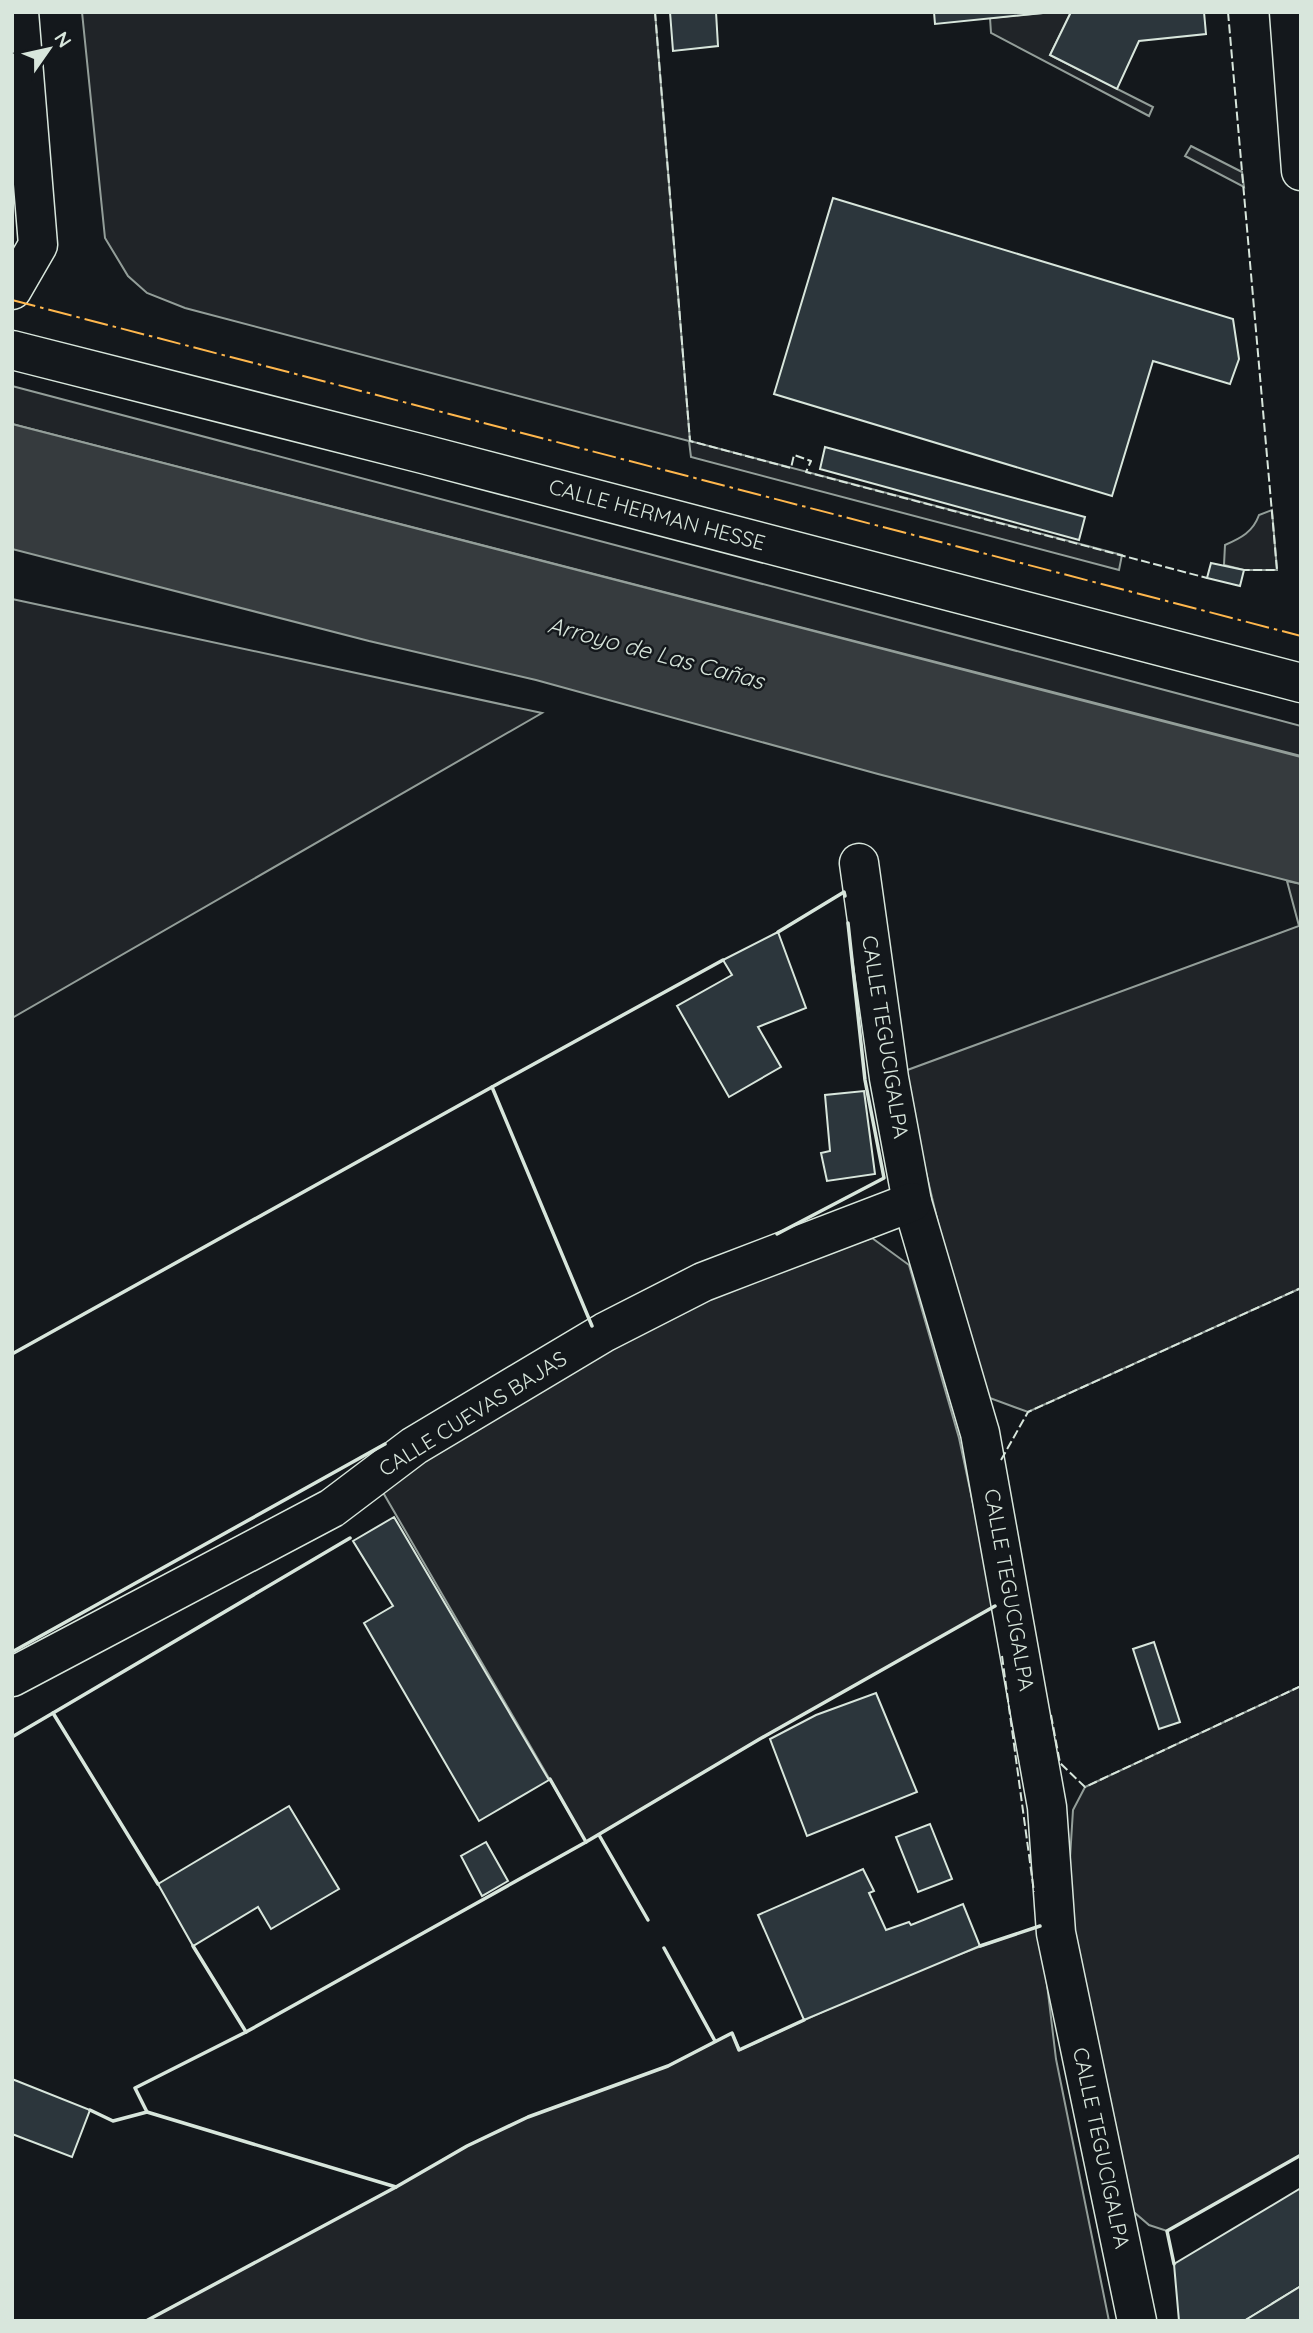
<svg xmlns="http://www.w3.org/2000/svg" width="1313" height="2333" viewBox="0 0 1313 2333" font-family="Quicksand,sans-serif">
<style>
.green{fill:#202428;stroke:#939e99;stroke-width:2}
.water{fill:#363b3e;stroke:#939e99;stroke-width:2}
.building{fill:#2c363c;stroke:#d8e6dc;stroke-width:2}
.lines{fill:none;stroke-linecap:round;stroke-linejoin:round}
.minor-casing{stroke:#d8e6dc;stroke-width:41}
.major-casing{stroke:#d8e6dc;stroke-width:41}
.minor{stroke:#14181c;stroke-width:38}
.major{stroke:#14181c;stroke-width:38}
.fence{stroke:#d8e6dc;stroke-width:2;stroke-dasharray:9 3.5;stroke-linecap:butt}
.wall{stroke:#d8e6dc;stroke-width:3.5}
.power{stroke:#ffb74d;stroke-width:2;stroke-dasharray:24 5 3.5 5;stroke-linecap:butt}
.labels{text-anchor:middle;stroke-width:5;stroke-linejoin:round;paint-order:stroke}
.street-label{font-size:21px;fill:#d8e6dc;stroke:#14181c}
.water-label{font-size:23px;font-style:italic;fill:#d8e6dc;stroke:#14181c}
</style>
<rect width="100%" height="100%" fill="#14181c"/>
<g class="green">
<path d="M 82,12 L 655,12 L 690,441 L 1122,555 L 1119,570 L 691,457 L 689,441 L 185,308 L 147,293 L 128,276 L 105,238 Z"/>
<path d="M 1053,12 L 1071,12 L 1050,55 L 1153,107 L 1149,116 L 991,33 L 990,18 Z"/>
<path d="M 1191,146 L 1242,172 L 1244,187 L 1185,156 Z"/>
<path d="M 12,386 L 1301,726 L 1301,756 L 12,424 Z"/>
<path d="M 1272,510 L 1277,570 L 1244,570 L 1224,565 L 1225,545 C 1241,538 1253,532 1259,515 Z"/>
<path d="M 12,599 L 542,713 L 12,1018 Z"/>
<path d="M 1287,881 L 1301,884 L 1301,1288 L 1028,1412 L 979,1394 L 902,1072 L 1299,926 Z"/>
<path d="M 872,1238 L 909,1265 L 959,1438 L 995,1606 L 758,1740 L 586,1842 L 381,1489 L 605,1345 L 705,1295 Z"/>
<path d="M 1301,1686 L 1301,2155 L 1167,2231 L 1149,2225 L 1128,2207 L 1072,1940 L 1069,1874 L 1073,1810 L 1085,1787 Z"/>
<path d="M 1040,1926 L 1056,2059 L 1109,2321 L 146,2321 L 396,2187 L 467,2146 L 528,2117 L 668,2066 L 732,2033 L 740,2050 C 838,2004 937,1959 1040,1926 Z"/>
</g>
<path class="water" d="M 12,424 L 1301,757 L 1301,884 L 878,774 L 536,680 L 369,641 L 12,549 Z"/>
<g class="building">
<path d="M 670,12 L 716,12 L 718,46 L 673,51 Z"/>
<path d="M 934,12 L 1053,12 L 935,24 Z"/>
<path d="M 1071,12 L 1204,12 L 1206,34 L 1139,41 L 1117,89 L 1050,55 Z"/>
<path d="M 833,198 L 1233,319 L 1239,359 L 1230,384 L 1153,361 L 1112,496 L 774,394 Z"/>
<path d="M 825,447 L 1085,517 L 1079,540 L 820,469 Z"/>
<path d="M 1211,563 L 1244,570 L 1240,586 L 1207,578 Z"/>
<path d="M 778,932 L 806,1008 L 758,1027 L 781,1067 L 729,1097 L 677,1006 L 732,975 L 723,960 Z"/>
<path d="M 864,1091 L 875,1174 L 827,1181 L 821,1153 L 830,1151 L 825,1095 Z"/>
<path d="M 394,1517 L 549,1780 L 479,1821 L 364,1623 L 393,1606 L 353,1541 Z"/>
<path d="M 1154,1642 L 1180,1722 L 1159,1729 L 1133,1649 Z"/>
<path d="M 876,1693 L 917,1792 L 807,1836 L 770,1739 L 816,1715 Z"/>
<path d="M 289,1806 L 339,1889 L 271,1929 L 258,1907 L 193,1946 L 158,1884 Z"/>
<path d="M 930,1824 L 952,1879 L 918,1892 L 896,1837 Z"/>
<path d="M 486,1842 L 508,1881 L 482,1896 L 461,1856 Z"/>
<path d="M 863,1869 L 874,1891 L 869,1893 L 886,1930 L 909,1922 L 911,1925 L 963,1904 L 980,1946 L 804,2020 L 758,1915 Z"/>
<path d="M 12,2079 L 90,2110 L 72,2157 L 12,2134 Z"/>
<path d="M 1301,2188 L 1301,2286 L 1244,2321 L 1179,2321 L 1174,2264 Z"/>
<path d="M 1301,2286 L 1301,2321 L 1244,2321 Z"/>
</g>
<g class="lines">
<g class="minor-casing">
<g id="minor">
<path d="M 1289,12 L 1301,171"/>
<path d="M 12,290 L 38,245 L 19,12"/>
<path d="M 859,863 L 889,1078 L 912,1202 L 980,1433 L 1047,1807 L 1056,1933 L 1137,2321"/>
<path d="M 12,1677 L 332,1508 L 414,1446 L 605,1332 L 703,1282 L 912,1202"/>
</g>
</g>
<g class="major-casing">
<path id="major" d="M 12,350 L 423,454 L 1301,683"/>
</g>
<use href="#minor" class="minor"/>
<use href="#major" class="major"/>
<g class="fence">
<path d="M 655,12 L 690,441 L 791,468 L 794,455 L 811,461 L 806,472 L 1207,578"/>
<path d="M 1228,12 L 1277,570 L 1244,570"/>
<path d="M 1001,1460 L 1028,1412 L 1301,1288"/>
<path d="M 1002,1656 L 1034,1892"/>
<path d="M 1051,1715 L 1060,1763 L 1085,1787 L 1301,1686"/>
</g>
<g class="wall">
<path d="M 778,932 L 844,892 L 845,896"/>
<path d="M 777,1234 L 884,1178 L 865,1080 L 848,923"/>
<path d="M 592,1326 L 492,1087 L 723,960"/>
<path d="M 12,1354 L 492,1087"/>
<path d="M 12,1652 L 385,1444"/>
<path d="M 53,1713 L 350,1538"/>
<path d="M 12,1737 L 53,1713 L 158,1884"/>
<path d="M 599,1835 L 648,1920"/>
<path d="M 586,1842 L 758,1740 L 995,1606"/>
<path d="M 193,1946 L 246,2032"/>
<path d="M 980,1946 L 1040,1926"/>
<path d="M 664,1948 L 715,2041"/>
<path d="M 90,2110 L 113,2121 L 147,2112 L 135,2088 L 246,2032 L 586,1842 L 550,1779"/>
<path d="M 147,2112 L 396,2187 L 467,2146 L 528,2117 L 668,2066 L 732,2033 L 739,2050 L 804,2020"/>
<path d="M 1174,2264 L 1167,2231 L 1301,2155"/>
<path d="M 146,2321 L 396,2187"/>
</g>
<path class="power" d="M 12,300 L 1301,636"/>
</g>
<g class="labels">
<g class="street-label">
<text transform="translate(657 515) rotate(15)" y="7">CALLE HERMAN HESSE</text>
<text transform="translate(885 1037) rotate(81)" y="7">CALLE TEGUCIGALPA</text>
<text transform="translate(473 1414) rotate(-32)" y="7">CALLE CUEVAS BAJAS</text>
<text transform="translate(1009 1590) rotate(80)" y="7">CALLE TEGUCIGALPA</text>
<text transform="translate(1101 2148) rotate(78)" y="7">CALLE TEGUCIGALPA</text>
</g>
<g class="water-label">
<text transform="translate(656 653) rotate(15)" y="8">Arroyo de Las Cañas</text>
</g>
</g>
<rect width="1313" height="2333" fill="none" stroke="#d8e6dc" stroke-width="28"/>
<g transform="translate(49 49) rotate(56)" stroke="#14181c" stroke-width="5" paint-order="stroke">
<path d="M0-5L12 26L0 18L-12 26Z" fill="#d8e6dc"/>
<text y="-10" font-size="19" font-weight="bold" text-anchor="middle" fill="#d8e6dc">N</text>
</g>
</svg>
